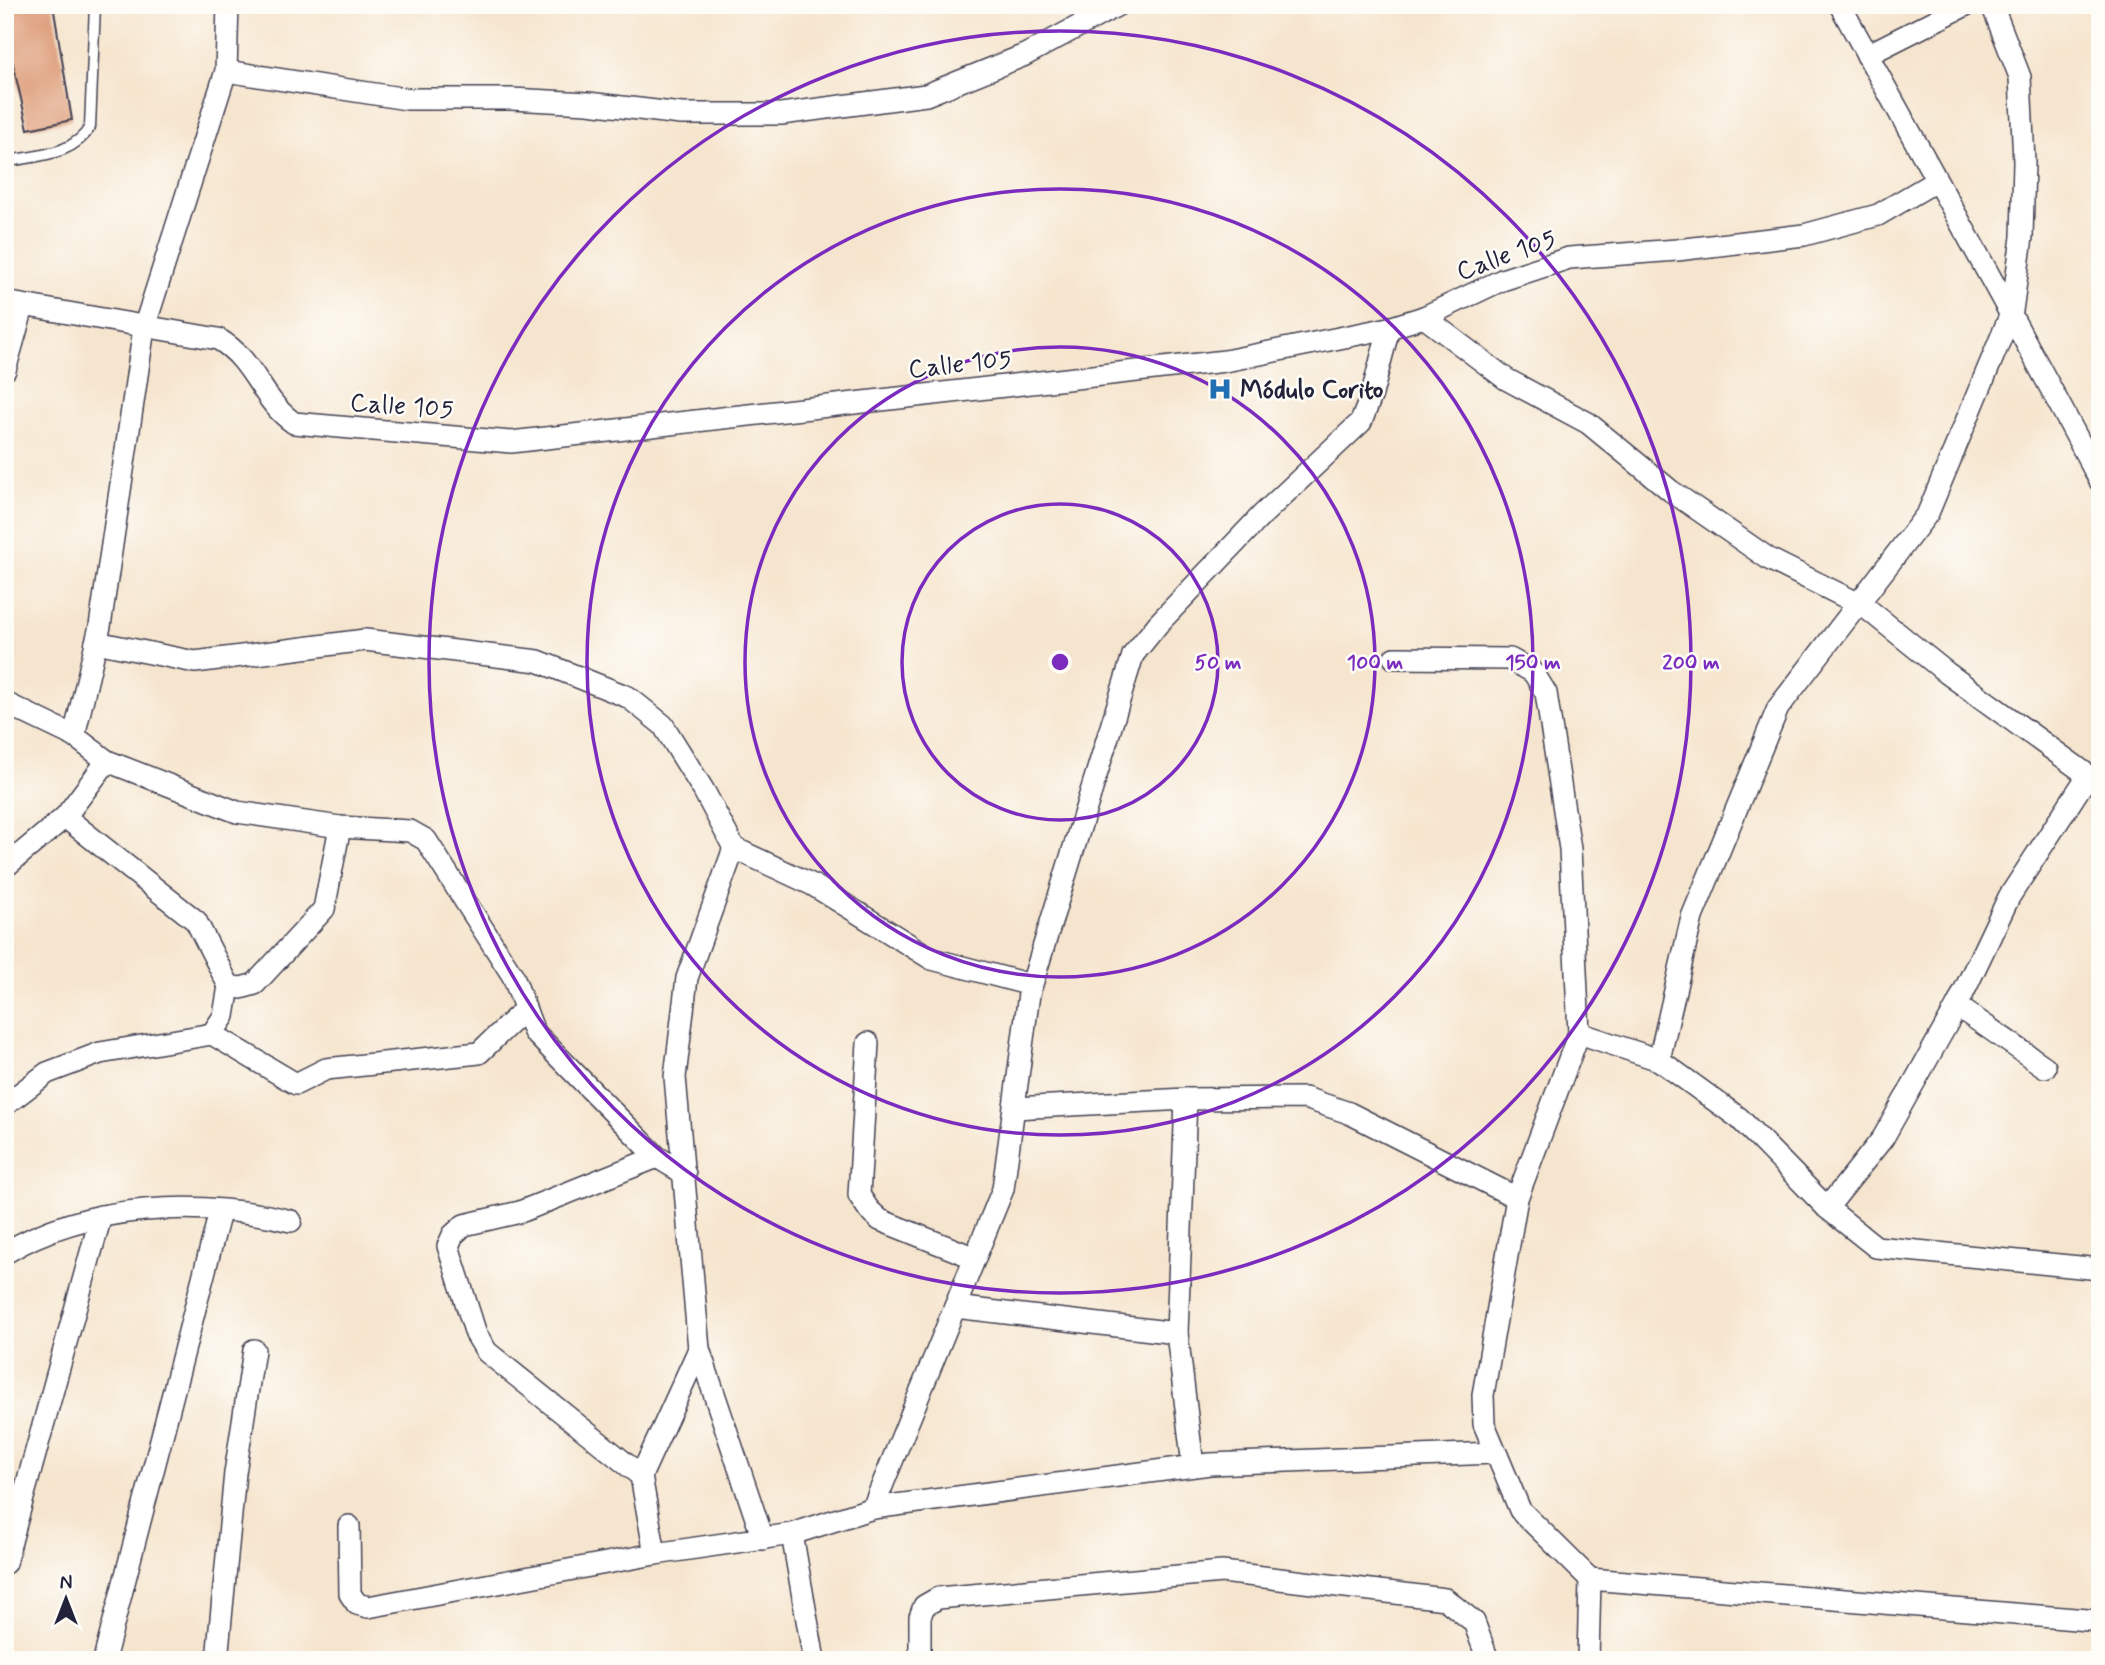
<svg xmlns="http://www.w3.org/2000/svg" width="2105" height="1665" viewBox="0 0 2105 1665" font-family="Mynerve,sans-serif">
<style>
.building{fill:#da936c}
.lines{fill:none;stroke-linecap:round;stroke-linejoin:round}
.service-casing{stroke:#423f51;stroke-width:13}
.minor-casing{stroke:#423f51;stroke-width:24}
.service{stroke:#fff;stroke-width:10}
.minor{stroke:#fff;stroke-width:21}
.ring{fill:none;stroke:#7b2cbf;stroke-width:3.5}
.labels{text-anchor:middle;stroke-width:5;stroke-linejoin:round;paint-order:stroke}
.street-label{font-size:26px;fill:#22223b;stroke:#fdfcf7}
.poi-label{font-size:26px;font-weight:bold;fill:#22223b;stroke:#fdfcf7;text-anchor:start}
.centre{fill:#7b2cbf;stroke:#fdfcf7;stroke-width:3.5}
.ring-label{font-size:21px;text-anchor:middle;font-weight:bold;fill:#7b2cbf;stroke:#fdfcf7;stroke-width:5;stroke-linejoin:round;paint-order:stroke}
</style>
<rect width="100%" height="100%" fill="#fdfcf7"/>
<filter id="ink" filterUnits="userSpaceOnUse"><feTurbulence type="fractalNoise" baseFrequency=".0143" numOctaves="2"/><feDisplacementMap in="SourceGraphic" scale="14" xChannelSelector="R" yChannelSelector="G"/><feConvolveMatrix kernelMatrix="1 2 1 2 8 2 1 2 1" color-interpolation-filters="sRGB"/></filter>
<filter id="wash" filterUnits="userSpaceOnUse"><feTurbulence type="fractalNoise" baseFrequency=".00686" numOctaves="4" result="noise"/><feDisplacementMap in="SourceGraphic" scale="28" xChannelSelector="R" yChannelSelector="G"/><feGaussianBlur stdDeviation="1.57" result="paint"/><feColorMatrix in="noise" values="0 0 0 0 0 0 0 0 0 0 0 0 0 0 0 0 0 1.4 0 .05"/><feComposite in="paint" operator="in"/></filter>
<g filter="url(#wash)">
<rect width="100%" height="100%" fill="#f6e5ce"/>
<g id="blocks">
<path class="building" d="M 5,5 L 53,5 L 72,120 L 28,129 L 5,30 Z"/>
</g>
</g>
<g filter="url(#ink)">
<use href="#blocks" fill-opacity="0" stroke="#423f51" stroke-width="2"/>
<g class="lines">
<g class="service-casing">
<path id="service" d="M 5,162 C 36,155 73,156 90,127 L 95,5"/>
</g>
<g class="minor-casing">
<g id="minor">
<path d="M 1840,5 C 1927,164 2016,320 2100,481"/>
<path d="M 1867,55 L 1966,5"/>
<path d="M 226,71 L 407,99 L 511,99 L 588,103 L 681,114 L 781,114 L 926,95 L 1025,55 L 1118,5"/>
<path d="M 5,302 L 218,339 C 256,361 260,400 294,423 L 511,442 L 1225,361 L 1389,328 L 1424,317 L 1502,280 L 1569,258 L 1677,250 L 1804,235 L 1878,215 L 1936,181"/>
<path d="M 1424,317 L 1506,379 L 1588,423 L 1671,491 L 1769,559 L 1865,607 L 1947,673 L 2100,784"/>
<path d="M 5,370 L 23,307"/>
<path d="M 96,642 L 195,662 L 365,640 L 538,661 L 628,697 L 663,725 L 704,791 L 734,848 L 813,885 L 932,959 L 1031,985"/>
<path d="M 1394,658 L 1510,659 L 1533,672 L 1546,693 L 1570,849 L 1579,1033 L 1517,1198 L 1483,1395 L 1484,1424 L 1520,1510 L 1590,1579 L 2100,1621"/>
<path d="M 5,703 L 74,736 L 107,761 L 237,812 L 340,827 L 410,831 L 426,840 L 513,976 L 534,1032 L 657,1157 L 685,1174"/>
<path d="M 74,736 L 100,626 L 144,328 L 226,71 L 228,5"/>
<path d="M 107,761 L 65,817 L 196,921 L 229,986 L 241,988 L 255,984 L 324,909 L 340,827"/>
<path d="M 734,848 L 687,978 L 675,1077 L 699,1349 L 763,1539"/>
<path d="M 5,867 L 65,817"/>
<path d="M 1957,1006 L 2045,1067"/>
<path d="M 1579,1033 L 1659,1060 L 1739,1118 L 1827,1208 L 1876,1247 L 2100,1269"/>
<path d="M 212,1034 L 224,1016 L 229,986"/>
<path d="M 868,1043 L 859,1195 L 869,1210 L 880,1220 L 975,1258"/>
<path d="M 1659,1060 L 1692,917 L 1778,708 L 1928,513 L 2012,311 L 2022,237 L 2024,162 L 2020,77 L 1992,5"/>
<path d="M 1186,1099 L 1177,1333 L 1193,1466"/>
<path d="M 5,1105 L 47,1073 L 100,1053 L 212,1034 L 296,1084 L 326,1069 L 479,1053 L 525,1009"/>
<path d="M 1014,1108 L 1186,1099 L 1305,1098 L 1349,1113 L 1517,1198"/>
<path d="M 1827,1208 L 1883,1138 L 1957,1006 L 2009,897 L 2087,777"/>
<path d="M 5,1253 C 86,1203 201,1199 291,1221"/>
<path d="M 955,1307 L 1177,1333"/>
<path d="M 641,1476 L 699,1349"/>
<path d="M 873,1508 L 1003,1189 L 1029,994 L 1133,655 L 1158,624 L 1262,515 L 1361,422 L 1372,394 L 1389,328"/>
<path d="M 349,1526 L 350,1594 L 357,1604 L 368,1607 L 655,1554 L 792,1534 L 873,1508 L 1210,1464 L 1495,1453"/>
<path d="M 792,1534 L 814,1660"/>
<path d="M 655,1554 L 641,1476 L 487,1352 L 476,1334 L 448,1246 L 453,1235 L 464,1225 L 520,1212 L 657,1157"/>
<path d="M 5,1563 L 101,1216"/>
<path d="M 104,1660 L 220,1212"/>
<path d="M 217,1660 L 235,1473 L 254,1350"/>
<path d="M 920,1660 L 920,1617 L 924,1606 L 938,1598 L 1222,1572 L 1445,1599 L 1474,1622 L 1488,1660"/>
<path d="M 1588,1660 L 1590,1579"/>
</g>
</g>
<use href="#service" class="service"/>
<use href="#minor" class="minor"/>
</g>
</g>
<g class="ring">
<circle cx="1060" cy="662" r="158"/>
<circle cx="1060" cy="662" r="315"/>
<circle cx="1060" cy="662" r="473"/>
<circle cx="1060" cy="662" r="631"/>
</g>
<defs>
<g id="hospital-bare" transform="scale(1.89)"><path d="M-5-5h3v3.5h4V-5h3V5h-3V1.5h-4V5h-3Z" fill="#1f6fb2" stroke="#fdfcf7" stroke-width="2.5" paint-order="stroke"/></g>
</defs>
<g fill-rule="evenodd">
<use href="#hospital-bare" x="1220" y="389"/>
</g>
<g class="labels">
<g class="street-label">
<text transform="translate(1506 254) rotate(-20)" y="9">Calle 105</text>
<text transform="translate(960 363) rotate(-6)" y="9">Calle 105</text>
<text transform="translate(402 405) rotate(4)" y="9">Calle 105</text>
</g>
<g class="poi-label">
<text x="1240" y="398">Módulo Corito</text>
</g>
</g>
<circle cx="1060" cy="662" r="10" class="centre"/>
<g class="ring-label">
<text x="1218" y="669">50 m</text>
<text x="1375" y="669">100 m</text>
<text x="1533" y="669">150 m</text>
<text x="1691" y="669">200 m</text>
</g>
<rect width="2105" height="1665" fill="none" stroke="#fdfcf7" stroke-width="28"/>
<g transform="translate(66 1599)" stroke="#fdfcf7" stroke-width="5" paint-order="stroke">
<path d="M0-5L12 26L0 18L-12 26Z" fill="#22223b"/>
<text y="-10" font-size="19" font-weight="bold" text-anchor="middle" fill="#22223b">N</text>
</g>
</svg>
